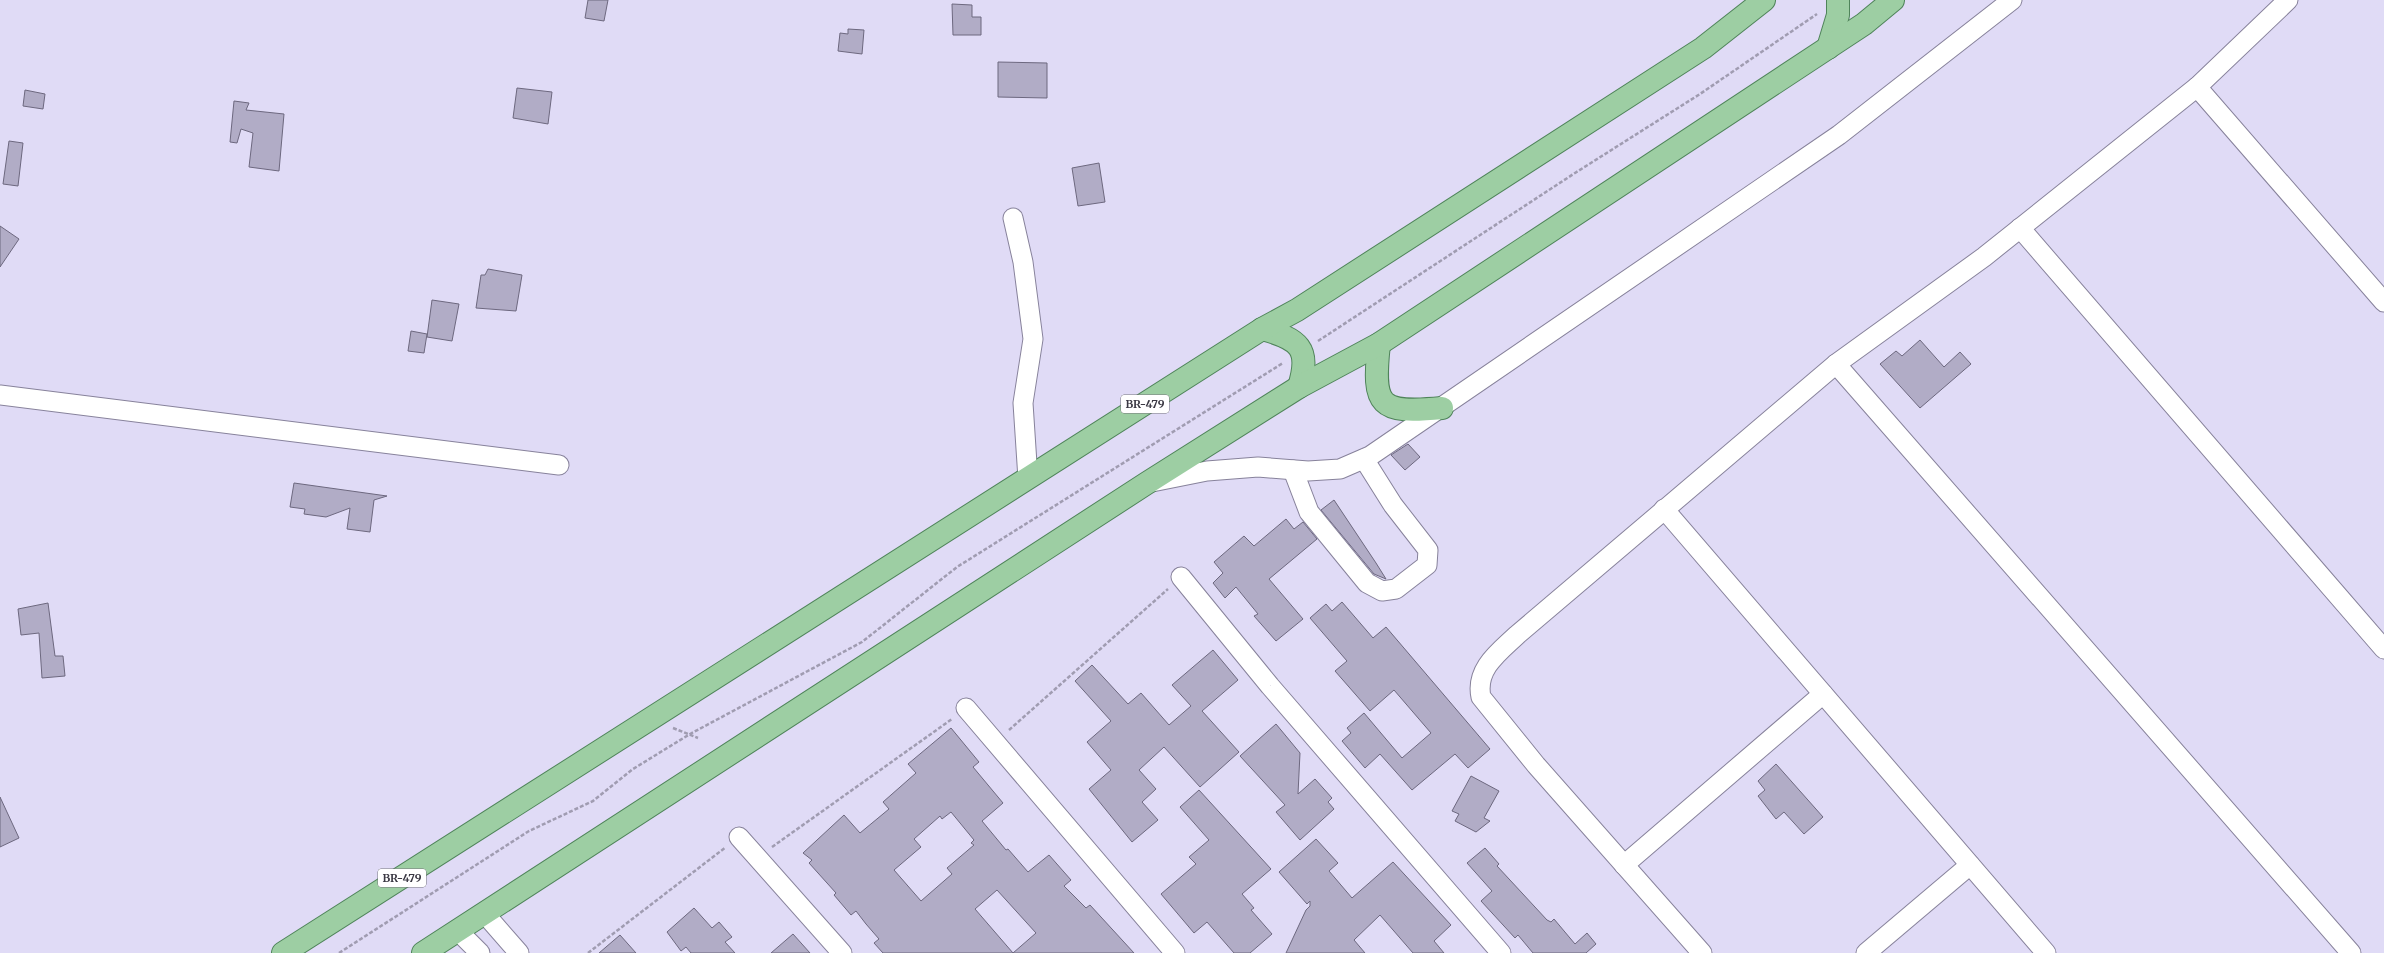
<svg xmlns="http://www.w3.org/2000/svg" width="2384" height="953" viewBox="0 0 2384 953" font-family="Merriweather,serif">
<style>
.building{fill:#b1acc6;stroke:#6d687f;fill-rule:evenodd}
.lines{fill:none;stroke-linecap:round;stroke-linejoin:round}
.minor-casing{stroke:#87829b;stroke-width:21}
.major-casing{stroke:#4f845a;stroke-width:24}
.path{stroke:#a09cb1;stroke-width:2.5;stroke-dasharray:4 2;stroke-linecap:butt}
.minor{stroke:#fff;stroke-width:19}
.major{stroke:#9dcea3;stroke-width:22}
.labels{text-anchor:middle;stroke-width:3;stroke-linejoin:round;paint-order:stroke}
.shield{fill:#fff;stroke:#75747b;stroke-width:1}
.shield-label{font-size:11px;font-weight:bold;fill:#3a3843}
</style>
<rect width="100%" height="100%" fill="#e0dbf6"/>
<g class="building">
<path d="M 588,0 L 608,0 L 604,21 L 585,18 Z"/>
<path d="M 952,4 L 972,5 L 972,17 L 981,17 L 981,35 L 953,35 Z"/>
<path d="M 848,29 L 864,30 L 862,54 L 838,51 L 840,33 L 848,34 Z"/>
<path d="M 998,62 L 1047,63 L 1047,98 L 998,97 Z"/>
<path d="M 517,88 L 552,92 L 548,124 L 513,118 Z"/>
<path d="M 25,90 L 45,94 L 43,109 L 23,106 Z"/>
<path d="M 234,101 L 249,103 L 246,110 L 284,114 L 279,171 L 249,167 L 253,133 L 241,129 L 237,143 L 230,142 Z"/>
<path d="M 9,141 L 23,143 L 18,186 L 3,184 Z"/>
<path d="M 1099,163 L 1105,202 L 1078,206 L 1072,168 Z"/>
<path d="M 0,226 L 19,239 L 0,267 Z"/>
<path d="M 488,269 L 522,275 L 516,311 L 476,308 L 481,275 L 485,275 Z"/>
<path d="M 432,300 L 459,304 L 452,341 L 427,337 Z"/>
<path d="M 411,331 L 427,334 L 424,353 L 408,351 Z"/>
<path d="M 1920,340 L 1944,367 L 1960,352 L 1971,364 L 1920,408 L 1880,364 L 1896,351 L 1902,356 Z"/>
<path d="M 1408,444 L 1420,457 L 1405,470 L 1391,455 Z"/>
<path d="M 294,483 L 387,496 L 374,500 L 370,532 L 347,529 L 350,508 L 326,517 L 304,514 L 305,509 L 290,507 Z"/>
<path d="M 1334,500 L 1376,563 L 1386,579 L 1374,574 L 1321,510 Z"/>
<path d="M 1286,519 L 1294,529 L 1303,522 L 1317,539 L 1269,579 L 1303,619 L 1276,641 L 1254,616 L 1258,614 L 1236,587 L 1225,598 L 1213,583 L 1223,573 L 1214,562 L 1244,536 L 1254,546 Z"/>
<path d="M 1342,602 L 1373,638 L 1386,627 L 1490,749 L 1468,768 L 1455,754 L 1412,790 L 1380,754 L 1365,768 L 1342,741 L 1351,733 L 1347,728 L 1364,713 L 1402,758 L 1431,733 L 1394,690 L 1370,711 L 1335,671 L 1347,661 L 1310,618 L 1326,604 L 1332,611 Z"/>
<path d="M 48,603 L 55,656 L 63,656 L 65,676 L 42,678 L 39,633 L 21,635 L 18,609 Z"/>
<path d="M 1213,650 L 1238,680 L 1202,711 L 1239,752 L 1200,787 L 1164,747 L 1139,770 L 1156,789 L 1142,802 L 1158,820 L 1132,842 L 1089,789 L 1111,770 L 1087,742 L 1111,721 L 1075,681 L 1092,665 L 1128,704 L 1141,693 L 1169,725 L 1191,706 L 1172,685 Z"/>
<path d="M 1276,724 L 1300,753 L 1298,794 L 1315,779 L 1332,798 L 1328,802 L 1334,809 L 1300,840 L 1276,812 L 1285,805 L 1240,756 Z"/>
<path d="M 951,728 L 979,762 L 973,767 L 1003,803 L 982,821 L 1006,850 L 1008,849 L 1028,872 L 1049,855 L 1071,880 L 1064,886 L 1086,908 L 1090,905 L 1134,953 L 883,953 L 874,943 L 879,939 L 866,924 L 856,911 L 851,915 L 834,895 L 836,893 L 809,863 L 812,860 L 803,853 L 844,815 L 860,833 L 889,809 L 883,802 L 916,773 L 908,764 ZM 951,812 L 974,840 L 971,843 L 974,845 L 947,868 L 952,874 L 921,901 L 894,870 L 921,847 L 914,839 L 940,816 L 942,819 ZM 997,890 L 1036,933 L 1013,953 L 975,909 Z"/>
<path d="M 1776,764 L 1823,817 L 1804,834 L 1784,812 L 1776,819 L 1758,796 L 1765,790 L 1758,781 Z"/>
<path d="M 1471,776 L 1499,791 L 1484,818 L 1490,821 L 1476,832 L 1455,821 L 1459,814 L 1452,811 Z"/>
<path d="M 1199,790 L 1271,869 L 1242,894 L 1254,908 L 1251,910 L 1272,934 L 1250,953 L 1234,953 L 1207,922 L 1194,933 L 1161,894 L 1196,864 L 1189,857 L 1209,840 L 1180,807 Z"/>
<path d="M 0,797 L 19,838 L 0,847 Z"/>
<path d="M 1316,839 L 1338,863 L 1329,871 L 1352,898 L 1393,862 L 1451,925 L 1434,941 L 1444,953 L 1413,953 L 1380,915 L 1354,940 L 1365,953 L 1286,953 L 1306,910 L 1310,906 L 1310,901 L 1307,904 L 1279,872 Z"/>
<path d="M 1485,848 L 1499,864 L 1497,866 L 1547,920 L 1551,922 L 1554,919 L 1575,944 L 1587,933 L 1596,944 L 1586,953 L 1533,953 L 1518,935 L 1515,938 L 1481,901 L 1492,891 L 1467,863 Z"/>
<path d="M 694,908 L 712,928 L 719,922 L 732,937 L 725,942 L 735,953 L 691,953 L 686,947 L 681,951 L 667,932 Z"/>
<path d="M 793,934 L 810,953 L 771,953 Z"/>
<path d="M 620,935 L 636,953 L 599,953 Z"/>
</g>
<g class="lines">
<g class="minor-casing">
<g id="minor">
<path d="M 2197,87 L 2384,302"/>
<path d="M 1013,218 L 1023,262 L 1033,339 L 1023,403 L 1028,479"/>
<path d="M 2020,228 L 2384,649"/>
<path d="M 1836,364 L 2351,953"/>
<path d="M 0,395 L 559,465"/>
<path d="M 1293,470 L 1309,512 L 1367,583 L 1382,591 L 1396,589 L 1427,565 L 1428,550 L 1393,505 L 1364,459"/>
<path d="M 1152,482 L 1207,471 L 1258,467 L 1308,471 L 1340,469 L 1370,456 L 1839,135 L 2012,0"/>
<path d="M 1664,509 L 2046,953"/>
<path d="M 1181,577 L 1270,686 L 1501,953"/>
<path d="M 966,708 L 1175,953"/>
<path d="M 739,837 L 842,953"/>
<path d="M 1624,865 L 1823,694"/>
<path d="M 485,914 L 519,953"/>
<path d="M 458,931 L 480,953"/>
<path d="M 1702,953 L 1536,765 L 1481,697 C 1475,669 1499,652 1517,635 L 1836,364 L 1984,257 L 2197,87 L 2288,0"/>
<path d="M 1866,953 L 1970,865"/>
</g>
</g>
<g class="major-casing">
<g id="major">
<path d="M 1828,48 L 1838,15 L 1838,0"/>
<path d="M 1262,329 C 1299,339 1311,348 1299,387"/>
<path d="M 1379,344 C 1372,407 1379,414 1442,408"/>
<path d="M 283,953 L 1262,329 L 1297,310 L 1703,48 L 1764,0"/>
<path d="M 423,953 L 1147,483 L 1299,387 L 1379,344 L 1864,24 L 1893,0"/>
</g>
</g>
<g class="path">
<path d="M 1318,341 L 1575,173 L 1700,94 L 1817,14"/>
<path d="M 673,728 L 698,738"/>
<path d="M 1009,730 L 1168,589"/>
<path d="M 772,847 L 952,719"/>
<path d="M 339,953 L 529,831 L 593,801 L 633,769 L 690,734 L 862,642 L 957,567 L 1283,363"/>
<path d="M 588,953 L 726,847"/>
</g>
<use href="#minor" class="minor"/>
<use href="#major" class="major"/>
</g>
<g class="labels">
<g class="shield">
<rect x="1121" y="395" width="48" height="18" rx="3"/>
<rect x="378" y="869" width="48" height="18" rx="3"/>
</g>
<g class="shield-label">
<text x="1145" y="408">BR-479</text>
<text x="402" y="882">BR-479</text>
</g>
</g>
</svg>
